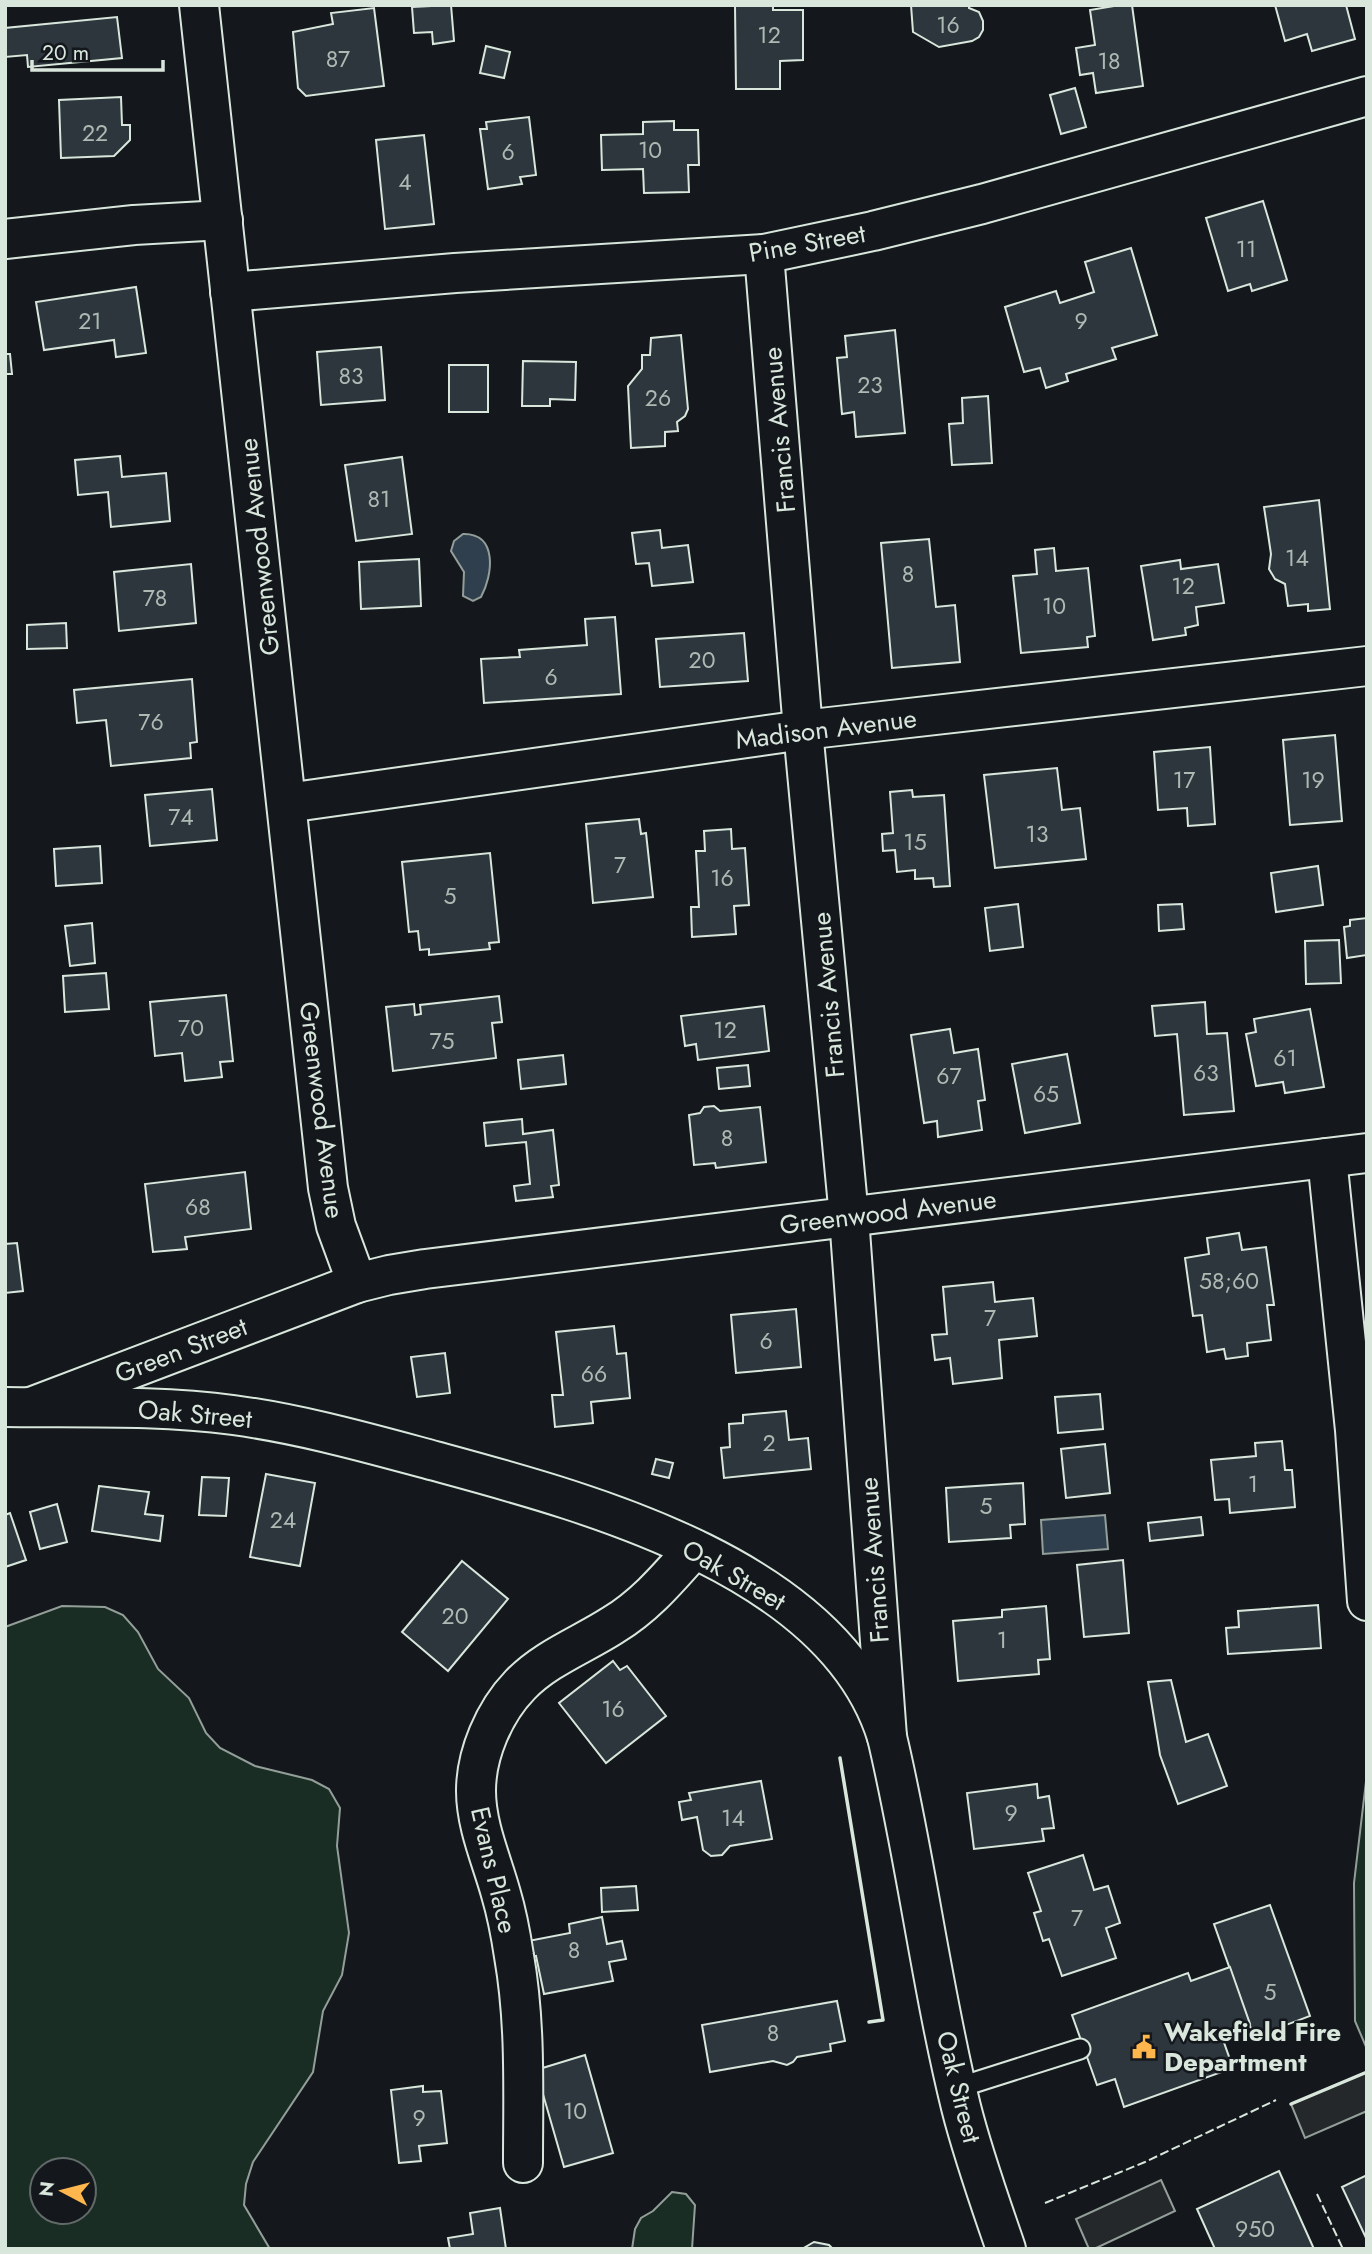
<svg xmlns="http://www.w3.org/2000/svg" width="1372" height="2254" viewBox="0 0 1372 2254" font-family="Jost,sans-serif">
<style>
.green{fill:#1a2d24;stroke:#939e99;stroke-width:2;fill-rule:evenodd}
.parking{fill:#24282b;stroke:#939e99;stroke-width:2}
.water{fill:#2f3f4d;stroke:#939e99;stroke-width:2}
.building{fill:#2c363c;stroke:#d8e6dc;stroke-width:2}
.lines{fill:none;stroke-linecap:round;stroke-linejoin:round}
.service-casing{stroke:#d8e6dc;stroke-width:23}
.minor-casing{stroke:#d8e6dc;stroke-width:42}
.tertiary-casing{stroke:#d8e6dc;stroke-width:42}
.service{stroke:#14181c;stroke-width:19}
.minor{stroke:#14181c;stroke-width:38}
.tertiary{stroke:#14181c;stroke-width:38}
.fence{stroke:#d8e6dc;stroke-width:2;stroke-dasharray:9 3.5;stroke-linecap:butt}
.wall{stroke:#d8e6dc;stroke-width:3.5}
.labels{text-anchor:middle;stroke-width:5;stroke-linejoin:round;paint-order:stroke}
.number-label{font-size:23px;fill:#adbab4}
.street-label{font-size:26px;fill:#d8e6dc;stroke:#14181c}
.poi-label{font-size:26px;font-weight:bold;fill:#d8e6dc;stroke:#14181c;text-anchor:start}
</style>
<rect width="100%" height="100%" fill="#14181c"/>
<g class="green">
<path d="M 62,1606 L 105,1607 L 123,1615 L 138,1632 L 158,1669 L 189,1698 L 206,1733 L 220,1748 L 255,1766 L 312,1780 L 329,1789 L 340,1808 L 337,1846 L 349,1933 L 342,1975 L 323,2011 L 313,2072 L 253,2162 L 246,2184 L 244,2205 L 270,2249 L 5,2249 L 5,1627 ZM 42,2170 L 84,2170 L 84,2212 L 42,2212 Z"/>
<path d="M 1367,1773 L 1367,2049 L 1355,2021 L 1354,1883 Z"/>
<path d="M 672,2192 L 686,2194 L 695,2205 L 692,2249 L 632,2249 L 635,2229 L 641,2218 L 653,2211 Z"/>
</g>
<g class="parking">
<path d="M 1367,2072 L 1367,2111 L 1305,2138 L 1291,2104 Z"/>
<path d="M 1161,2180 L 1175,2211 L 1094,2249 L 1089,2249 L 1076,2219 Z"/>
</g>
<g class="water">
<path d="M 463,534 C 498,533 493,575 481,597 L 473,601 L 463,596 L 464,572 L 451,551 L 454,541 Z"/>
<path d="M 1105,1515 L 1108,1549 L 1043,1554 L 1041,1520 Z"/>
</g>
<g class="building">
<path d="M 451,5 L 454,41 L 433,44 L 432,32 L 414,33 L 412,7 Z"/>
<path d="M 735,5 L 773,5 L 773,10 L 803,10 L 803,60 L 780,61 L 780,89 L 736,89 Z"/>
<path d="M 969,5 L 969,8 L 979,12 L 983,21 L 983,30 L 979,37 L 972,41 L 939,47 L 913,32 L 911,5 Z"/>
<path d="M 1120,5 L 1132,5 L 1143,86 L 1096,93 L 1093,73 L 1080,75 L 1076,48 L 1095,45 L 1090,10 Z"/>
<path d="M 1275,5 L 1346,5 L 1355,39 L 1312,51 L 1307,34 L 1285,41 Z"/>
<path d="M 374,8 L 384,86 L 306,96 L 298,88 L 293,32 L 333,24 L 331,13 Z"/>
<path d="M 117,17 L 122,58 L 28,67 L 27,55 L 5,57 L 5,28 Z"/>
<path d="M 486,46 L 510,52 L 504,78 L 480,73 Z"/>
<path d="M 1075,88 L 1086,127 L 1061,134 L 1050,95 Z"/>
<path d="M 121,97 L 122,125 L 130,125 L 130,140 L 114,156 L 61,158 L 59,100 Z"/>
<path d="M 529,117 L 536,175 L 520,177 L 522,184 L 488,189 L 480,129 L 487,129 L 486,122 Z"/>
<path d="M 674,121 L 674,130 L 698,130 L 699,165 L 688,165 L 689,192 L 644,193 L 643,169 L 602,170 L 601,135 L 643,134 L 643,122 Z"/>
<path d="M 424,135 L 434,224 L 385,229 L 376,140 Z"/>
<path d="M 1263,201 L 1287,280 L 1252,291 L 1250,284 L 1228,291 L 1206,218 Z"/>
<path d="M 1131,248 L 1157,335 L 1112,348 L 1116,359 L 1066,374 L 1068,381 L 1046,388 L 1040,368 L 1024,372 L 1005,307 L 1056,291 L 1060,303 L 1094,292 L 1085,262 Z"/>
<path d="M 136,287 L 146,353 L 116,357 L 114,340 L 44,350 L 36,302 Z"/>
<path d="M 895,330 L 905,433 L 856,437 L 854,412 L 842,414 L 837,358 L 847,357 L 845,336 Z"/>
<path d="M 681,335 L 688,409 L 685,416 L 677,422 L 678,431 L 665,432 L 665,446 L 631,448 L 628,386 L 642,369 L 642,355 L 650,355 L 651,338 Z"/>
<path d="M 381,347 L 385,400 L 321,405 L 317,352 Z"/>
<path d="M 5,354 L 10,354 L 12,374 L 5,374 Z"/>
<path d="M 523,361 L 576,362 L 575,400 L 550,399 L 550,406 L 522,406 Z"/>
<rect x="449" y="365" width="39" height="47"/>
<path d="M 988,396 L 992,463 L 952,465 L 949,424 L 963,423 L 962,398 Z"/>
<path d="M 120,456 L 122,477 L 166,473 L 170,521 L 111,527 L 108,492 L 78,495 L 75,460 Z"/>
<path d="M 402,457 L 412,534 L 356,541 L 345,465 Z"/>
<path d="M 1319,500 L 1330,609 L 1308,611 L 1308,604 L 1288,606 L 1285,584 L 1275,579 L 1269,569 L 1271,554 L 1264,507 Z"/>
<path d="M 660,530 L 662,548 L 688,545 L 693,582 L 652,586 L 649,563 L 636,564 L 632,533 Z"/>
<path d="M 929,539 L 936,607 L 955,605 L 960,662 L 892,668 L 881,543 Z"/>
<path d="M 1054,548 L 1056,571 L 1088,568 L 1095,636 L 1087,637 L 1088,647 L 1021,653 L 1013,576 L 1037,574 L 1035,550 Z"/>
<path d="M 419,559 L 421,606 L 361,609 L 359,562 Z"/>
<path d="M 1180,560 L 1181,569 L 1218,564 L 1224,603 L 1196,607 L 1198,625 L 1185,628 L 1186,635 L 1153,640 L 1141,566 Z"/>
<path d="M 191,564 L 196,623 L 119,631 L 114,572 Z"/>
<path d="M 615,617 L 621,694 L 484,703 L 481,659 L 520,657 L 519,650 L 587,645 L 585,619 Z"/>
<path d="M 66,623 L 67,648 L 27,649 L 27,625 Z"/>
<path d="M 744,633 L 748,681 L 660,687 L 656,639 Z"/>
<path d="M 192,679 L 197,742 L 190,743 L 191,758 L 111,766 L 106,720 L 77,723 L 74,690 Z"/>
<path d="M 1335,735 L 1342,821 L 1290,825 L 1283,740 Z"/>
<path d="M 1210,747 L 1215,824 L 1188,826 L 1187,808 L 1158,810 L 1154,752 Z"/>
<path d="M 1057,768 L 1062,810 L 1080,808 L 1086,859 L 995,868 L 984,775 Z"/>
<path d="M 212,789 L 217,840 L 150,846 L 145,795 Z"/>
<path d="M 912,790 L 913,797 L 944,795 L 950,886 L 934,887 L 933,878 L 915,879 L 915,870 L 897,872 L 895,850 L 883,851 L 882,834 L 893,833 L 890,792 Z"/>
<path d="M 639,819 L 641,834 L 646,833 L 653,897 L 593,903 L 586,824 Z"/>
<path d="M 731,829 L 732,849 L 745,848 L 749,905 L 734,906 L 736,934 L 692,937 L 691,907 L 699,907 L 696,851 L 705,851 L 704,831 Z"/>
<path d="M 100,846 L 102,883 L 56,886 L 54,849 Z"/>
<path d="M 490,853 L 499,942 L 489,943 L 490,949 L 429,955 L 429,949 L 420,950 L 418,931 L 409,932 L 402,862 Z"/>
<path d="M 1318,866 L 1323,905 L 1276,912 L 1271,873 Z"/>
<path d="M 1018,904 L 1023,947 L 990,951 L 985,908 Z"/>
<path d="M 1182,904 L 1184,929 L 1159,931 L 1158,905 Z"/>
<path d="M 1367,918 L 1367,955 L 1347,958 L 1344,927 L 1350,926 L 1350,920 Z"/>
<path d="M 92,923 L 95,963 L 70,966 L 65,926 Z"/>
<path d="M 1339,940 L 1341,983 L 1306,984 L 1305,941 Z"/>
<path d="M 106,973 L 109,1009 L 65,1012 L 63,976 Z"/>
<path d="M 226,995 L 233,1061 L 220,1062 L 222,1077 L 185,1081 L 182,1053 L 155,1056 L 150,1002 Z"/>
<path d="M 499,996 L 502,1022 L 492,1023 L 496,1058 L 393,1071 L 386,1007 L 414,1004 L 415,1015 L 421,1014 L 420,1005 Z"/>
<path d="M 1205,1002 L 1207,1034 L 1227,1033 L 1234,1111 L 1184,1115 L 1177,1034 L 1155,1036 L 1152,1006 Z"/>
<path d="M 764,1006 L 769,1051 L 698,1060 L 696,1044 L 685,1046 L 681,1016 Z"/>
<path d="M 1310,1009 L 1324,1087 L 1285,1093 L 1283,1082 L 1256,1086 L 1246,1034 L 1256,1032 L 1254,1019 Z"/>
<path d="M 950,1029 L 954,1053 L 978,1049 L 985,1100 L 978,1101 L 982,1130 L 938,1137 L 937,1121 L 924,1123 L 911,1035 Z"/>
<path d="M 1067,1054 L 1080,1123 L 1025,1133 L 1012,1064 Z"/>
<path d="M 563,1055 L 566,1084 L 521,1089 L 518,1060 Z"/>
<path d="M 748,1065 L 750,1086 L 719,1089 L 717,1068 Z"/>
<path d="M 714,1106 L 720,1111 L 760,1107 L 766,1162 L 716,1168 L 715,1163 L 694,1165 L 689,1115 L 700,1113 L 704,1107 Z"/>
<path d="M 522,1119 L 523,1134 L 553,1130 L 559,1185 L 551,1186 L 553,1197 L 516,1201 L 514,1186 L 530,1184 L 526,1142 L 486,1146 L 484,1123 Z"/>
<path d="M 245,1172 L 251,1229 L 185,1237 L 187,1249 L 153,1252 L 145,1184 Z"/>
<path d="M 1239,1233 L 1242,1250 L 1266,1247 L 1274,1305 L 1267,1305 L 1271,1340 L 1247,1343 L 1248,1356 L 1226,1359 L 1224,1349 L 1207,1352 L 1202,1315 L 1193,1316 L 1185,1258 L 1209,1254 L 1207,1238 Z"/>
<path d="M 17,1243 L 23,1291 L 5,1293 L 5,1244 Z"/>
<path d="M 993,1282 L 995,1302 L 1033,1298 L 1037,1336 L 999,1340 L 1002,1378 L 953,1384 L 950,1358 L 935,1360 L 932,1335 L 947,1334 L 943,1287 Z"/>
<path d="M 796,1309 L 801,1367 L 736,1373 L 731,1315 Z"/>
<path d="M 614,1326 L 617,1354 L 626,1353 L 630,1398 L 591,1402 L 593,1423 L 555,1427 L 552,1395 L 563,1395 L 556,1332 Z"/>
<path d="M 445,1353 L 450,1393 L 417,1397 L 411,1357 Z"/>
<path d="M 1100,1394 L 1103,1429 L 1058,1433 L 1055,1397 Z"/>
<path d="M 786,1411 L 789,1440 L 808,1438 L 811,1469 L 724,1478 L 721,1448 L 730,1447 L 729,1424 L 743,1423 L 743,1415 Z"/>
<path d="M 1282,1441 L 1285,1470 L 1292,1470 L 1295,1507 L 1230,1513 L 1229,1499 L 1215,1500 L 1211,1460 L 1256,1456 L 1255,1443 Z"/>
<path d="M 1105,1444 L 1110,1493 L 1066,1498 L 1061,1449 Z"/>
<path d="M 656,1459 L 673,1463 L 669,1478 L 652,1474 Z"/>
<path d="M 266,1474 L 315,1483 L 300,1566 L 250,1557 Z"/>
<path d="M 202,1477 L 229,1478 L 226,1516 L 199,1515 Z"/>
<path d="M 1023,1483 L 1025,1524 L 1010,1525 L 1011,1538 L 949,1542 L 946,1488 Z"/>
<path d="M 99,1486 L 149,1492 L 145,1514 L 163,1516 L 160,1541 L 92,1531 Z"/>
<path d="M 57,1504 L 67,1542 L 40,1549 L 30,1512 Z"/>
<path d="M 10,1513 L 26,1560 L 5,1567 L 5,1515 Z"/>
<path d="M 1201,1517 L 1203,1535 L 1150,1541 L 1148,1523 Z"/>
<path d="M 1123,1560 L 1129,1633 L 1084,1637 L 1077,1565 Z"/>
<path d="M 462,1561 L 508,1599 L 448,1671 L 402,1632 Z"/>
<path d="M 1318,1605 L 1321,1648 L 1228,1654 L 1226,1628 L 1239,1627 L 1238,1611 Z"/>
<path d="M 1046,1606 L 1050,1659 L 1038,1660 L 1039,1674 L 958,1681 L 953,1621 L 1002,1617 L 1002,1610 Z"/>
<path d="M 613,1661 L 620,1670 L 627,1666 L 666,1716 L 606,1763 L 559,1703 Z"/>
<path d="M 1171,1680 L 1186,1742 L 1208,1734 L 1227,1786 L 1178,1804 L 1160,1755 L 1148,1682 Z"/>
<path d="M 761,1781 L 772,1839 L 730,1846 L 722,1855 L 711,1856 L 703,1850 L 697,1817 L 682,1820 L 679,1802 L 691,1800 L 689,1793 Z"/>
<path d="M 1037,1784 L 1038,1798 L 1049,1796 L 1054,1828 L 1042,1829 L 1044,1841 L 974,1849 L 967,1793 Z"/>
<path d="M 1083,1855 L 1094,1890 L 1108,1886 L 1120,1923 L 1106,1928 L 1116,1958 L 1062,1976 L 1049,1939 L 1043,1941 L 1034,1913 L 1041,1911 L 1028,1873 Z"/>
<path d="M 636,1886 L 638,1910 L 602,1912 L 601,1888 Z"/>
<path d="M 1270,1905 L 1310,2016 L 1254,2037 L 1214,1924 Z"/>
<path d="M 602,1917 L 607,1944 L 622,1941 L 626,1959 L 609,1962 L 613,1981 L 544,1994 L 536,1956 L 527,1958 L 523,1942 L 570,1933 L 569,1924 Z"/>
<path d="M 1230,1967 L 1250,2024 L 1221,2034 L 1233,2068 L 1124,2107 L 1115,2079 L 1097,2085 L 1072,2015 L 1188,1973 L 1191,1981 Z"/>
<path d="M 837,2001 L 845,2041 L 830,2044 L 831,2051 L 797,2057 L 793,2062 L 787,2065 L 773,2061 L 710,2072 L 702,2025 Z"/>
<path d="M 585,2055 L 613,2153 L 564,2167 L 536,2070 Z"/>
<path d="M 423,2086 L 423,2092 L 441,2091 L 447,2143 L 419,2146 L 421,2161 L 399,2163 L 391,2090 Z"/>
<path d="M 1279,2171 L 1314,2249 L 1215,2249 L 1197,2209 Z"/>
<path d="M 1367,2175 L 1367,2240 L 1342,2187 Z"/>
<path d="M 500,2208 L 506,2249 L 450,2249 L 448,2238 L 473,2234 L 470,2213 Z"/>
<path d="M 814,2242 L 829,2245 L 833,2249 L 802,2249 Z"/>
</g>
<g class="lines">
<g class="service-casing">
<path id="service" d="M 957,2088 L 1080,2049"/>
</g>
<g class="minor-casing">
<g id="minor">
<path d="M 199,5 L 328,1188 L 336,1226 L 357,1283 L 389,1275 L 425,1269 L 1367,1153"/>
<path d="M 5,239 L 134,225 L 223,220"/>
<path d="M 764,254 L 803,730 L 849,1217 L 887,1737"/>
<path d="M 230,292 L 455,273 L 764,254 L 873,231 L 982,204 L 1367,96"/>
<path d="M 287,803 L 803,730 L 1367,666"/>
<path d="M 1327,1158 L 1355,1430 L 1367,1601"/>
<path d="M 31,1407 L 357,1283"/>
<path d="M 523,2163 C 523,2095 526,2024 514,1956 C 511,1936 507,1914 501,1894 C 492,1861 476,1826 476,1791 C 476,1754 494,1712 520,1685 C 546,1658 582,1645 613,1625 C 646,1605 669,1577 694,1549"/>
</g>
</g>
<g class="tertiary-casing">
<path id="tertiary" d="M 5,1407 C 81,1408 158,1405 233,1415 C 301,1424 368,1443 435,1461 C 586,1502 835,1567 887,1737 C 916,1859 931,1985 961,2107 C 973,2155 990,2202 1006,2249"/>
</g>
<use href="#service" class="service"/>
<use href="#minor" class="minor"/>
<use href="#tertiary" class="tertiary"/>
<g class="fence">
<path d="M 1317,2194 L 1343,2249"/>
<path d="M 1045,2203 L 1145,2162 L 1276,2100"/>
</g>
<g class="wall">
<path d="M 840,1758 L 883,2020 L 869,2022"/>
<path d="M 1291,2104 L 1367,2072"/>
</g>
</g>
<defs>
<g id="civic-bare" transform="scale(1.89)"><path d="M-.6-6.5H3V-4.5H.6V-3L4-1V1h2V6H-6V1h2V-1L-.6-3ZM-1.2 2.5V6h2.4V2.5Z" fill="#ffb74d" stroke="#14181c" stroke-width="2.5" paint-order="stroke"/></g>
</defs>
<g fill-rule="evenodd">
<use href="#civic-bare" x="1144" y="2047"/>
</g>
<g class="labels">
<g class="number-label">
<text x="948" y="33">16</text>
<text x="769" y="43">12</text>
<text x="338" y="67">87</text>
<text x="1109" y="69">18</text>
<text x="95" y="141">22</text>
<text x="650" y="158">10</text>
<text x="508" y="160">6</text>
<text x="405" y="190">4</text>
<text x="1246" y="257">11</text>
<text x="90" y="329">21</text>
<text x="1081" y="329">9</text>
<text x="351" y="384">83</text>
<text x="870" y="393">23</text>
<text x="658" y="406">26</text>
<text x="379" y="507">81</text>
<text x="1297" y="566">14</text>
<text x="908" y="582">8</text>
<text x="1183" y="594">12</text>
<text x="155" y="606">78</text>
<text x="1054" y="614">10</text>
<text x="702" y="668">20</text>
<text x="551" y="685">6</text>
<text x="151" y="730">76</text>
<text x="1184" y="788">17</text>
<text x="1313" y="788">19</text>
<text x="181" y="825">74</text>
<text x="1037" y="842">13</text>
<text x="915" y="850">15</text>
<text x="620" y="873">7</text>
<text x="722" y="886">16</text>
<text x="450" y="904">5</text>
<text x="191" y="1036">70</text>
<text x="725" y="1038">12</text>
<text x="442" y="1049">75</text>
<text x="1285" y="1066">61</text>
<text x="1206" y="1081">63</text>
<text x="949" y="1084">67</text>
<text x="1046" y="1102">65</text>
<text x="727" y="1146">8</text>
<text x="198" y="1215">68</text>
<text x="1229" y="1289">58;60</text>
<text x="990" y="1326">7</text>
<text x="766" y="1349">6</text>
<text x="594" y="1382">66</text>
<text x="769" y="1451">2</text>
<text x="1253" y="1492">1</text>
<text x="986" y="1514">5</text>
<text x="283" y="1528">24</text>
<text x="455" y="1624">20</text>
<text x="1002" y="1648">1</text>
<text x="613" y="1717">16</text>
<text x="1011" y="1821">9</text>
<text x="733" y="1826">14</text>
<text x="1077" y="1926">7</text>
<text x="574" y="1958">8</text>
<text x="1270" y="2000">5</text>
<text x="773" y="2041">8</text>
<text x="575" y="2119">10</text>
<text x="419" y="2126">9</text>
<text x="1255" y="2237">950</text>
</g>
<g class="street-label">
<text transform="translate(807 243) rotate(-10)" y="9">Pine Street</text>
<text transform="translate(779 430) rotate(-95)" y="9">Francis Avenue</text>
<text transform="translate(259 547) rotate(-96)" y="9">Greenwood Avenue</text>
<text transform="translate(826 729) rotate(-7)" y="9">Madison Avenue</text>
<text transform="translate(828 995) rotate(-95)" y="9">Francis Avenue</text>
<text transform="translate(322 1110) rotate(83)" y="9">Greenwood Avenue</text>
<text transform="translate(888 1212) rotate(-7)" y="9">Greenwood Avenue</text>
<text transform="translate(181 1350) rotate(-21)" y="9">Green Street</text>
<text transform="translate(195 1414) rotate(5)" y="9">Oak Street</text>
<text transform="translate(874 1560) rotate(-94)" y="9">Francis Avenue</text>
<text transform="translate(734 1575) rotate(30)" y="9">Oak Street</text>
<text transform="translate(494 1870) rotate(77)" y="9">Evans Place</text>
<text transform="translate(959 2087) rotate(76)" y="9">Oak Street</text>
</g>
<g class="poi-label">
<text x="1164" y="2041">Wakefield Fire<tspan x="1164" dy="30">Department</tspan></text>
</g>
</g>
<rect width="1372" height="2254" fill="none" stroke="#d8e6dc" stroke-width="14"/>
<g transform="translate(63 2191) rotate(277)"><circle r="33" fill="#14181c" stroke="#626a69" stroke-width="2"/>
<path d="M0-5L12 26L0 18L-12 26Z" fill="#ffb74d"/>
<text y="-10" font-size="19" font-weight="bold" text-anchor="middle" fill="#d8e6dc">N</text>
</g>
<path d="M32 60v10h131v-10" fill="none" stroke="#d8e6dc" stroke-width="3.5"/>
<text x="42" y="60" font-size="21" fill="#d8e6dc" stroke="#14181c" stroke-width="5" paint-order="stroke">20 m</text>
</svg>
